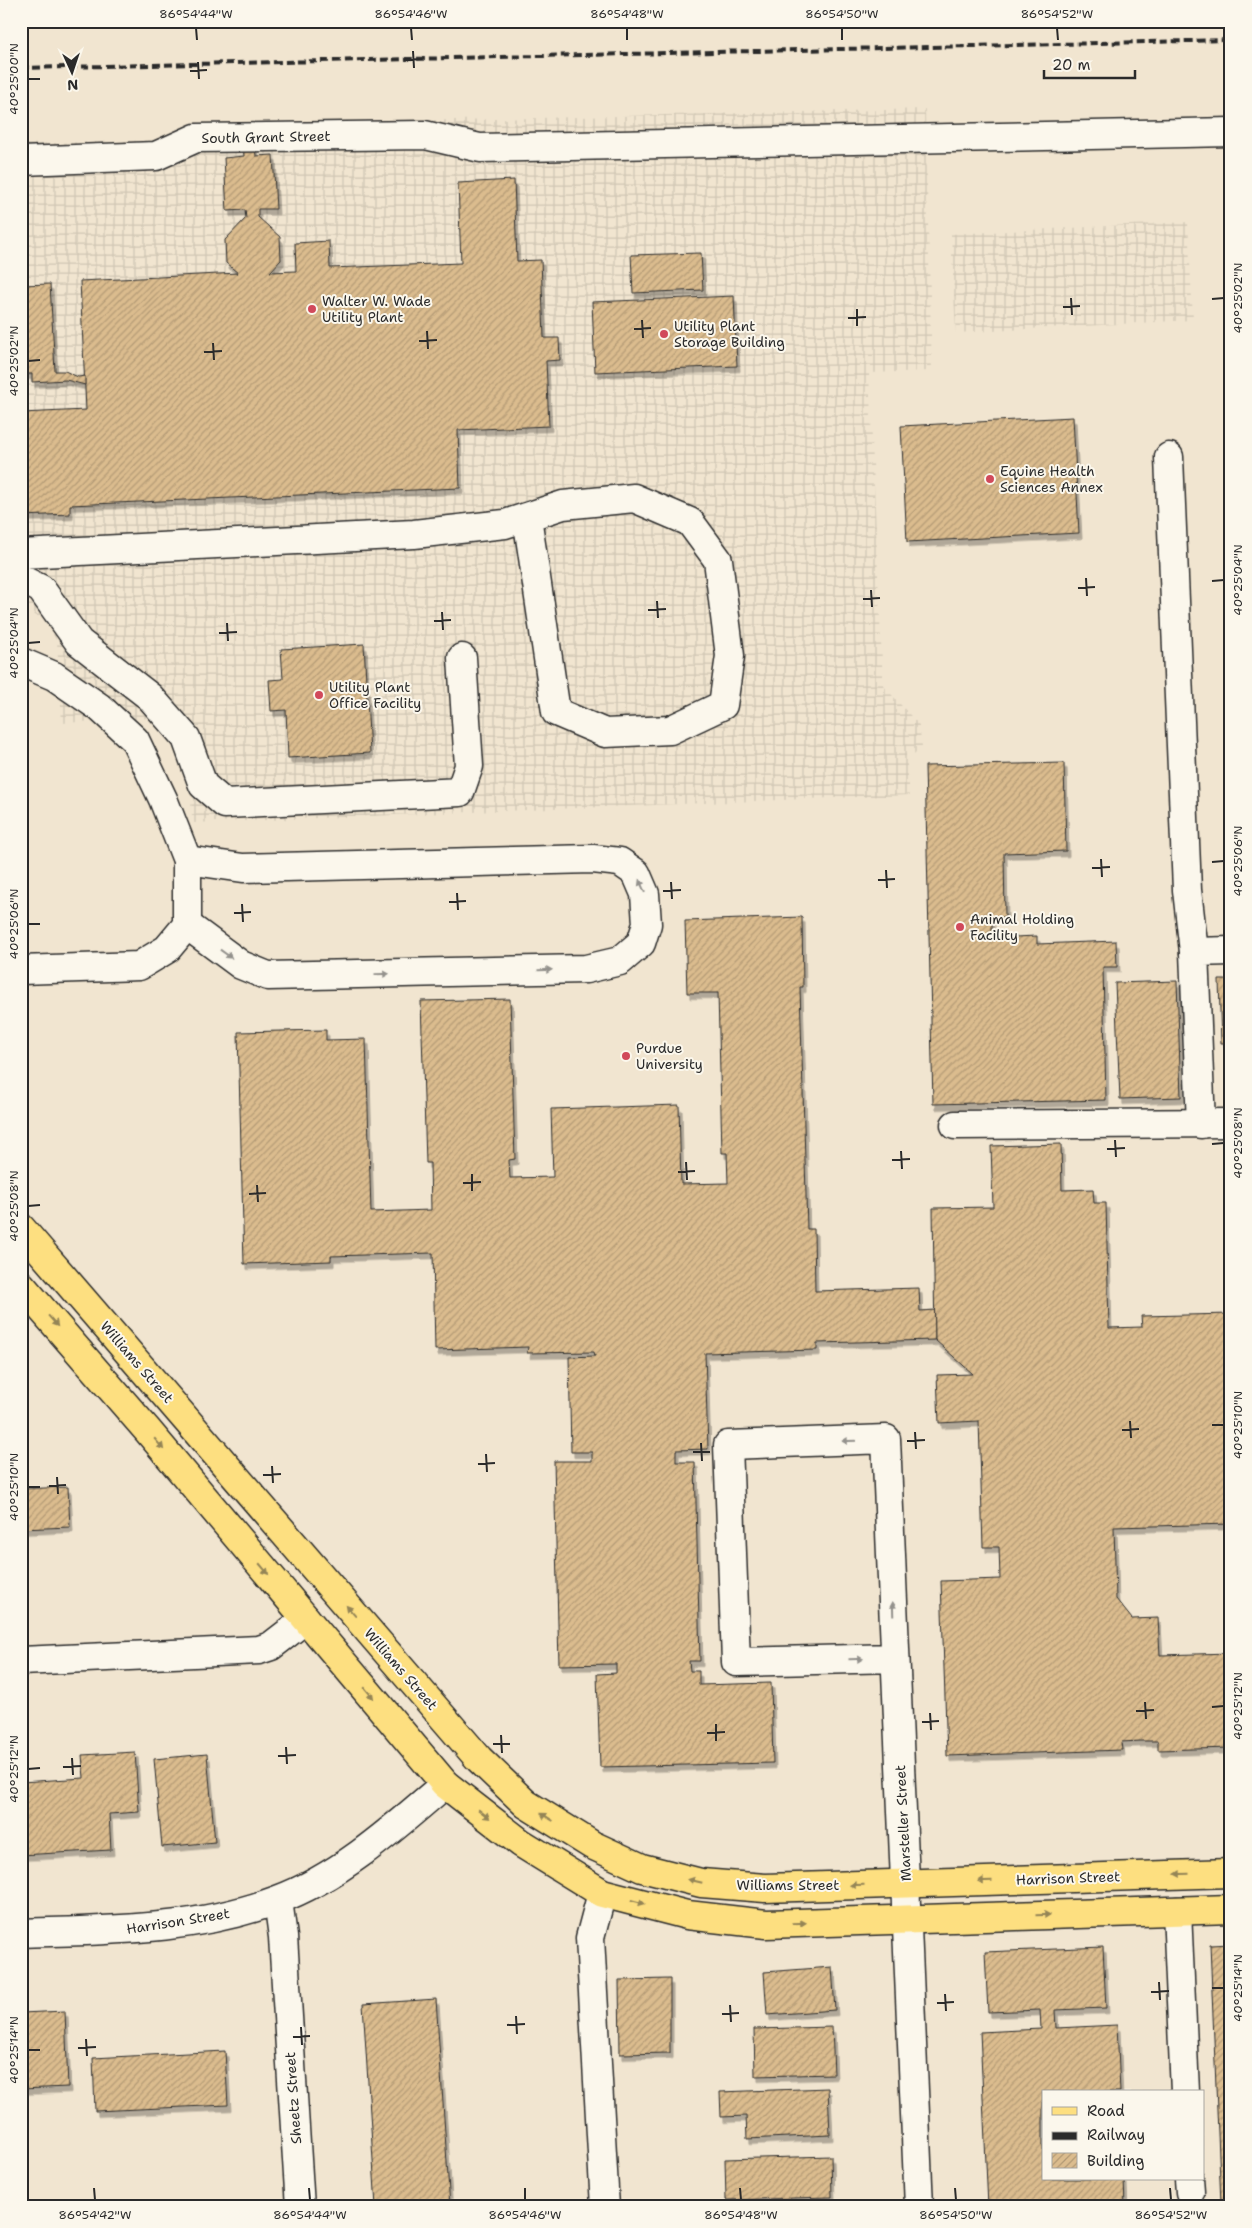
<svg xmlns="http://www.w3.org/2000/svg" width="1252" height="2228" viewBox="0 0 1252 2228" font-family="'Shantell Sans',sans-serif">
<style>
.built{fill:#f1e5d0;fill-rule:evenodd}
.industrial{fill:url(#industrial-grid)}
.building{fill:url(#building-hatch);stroke:#2b2b2b;filter:url(#shadow)}
.lines{fill:none;stroke-linecap:round;stroke-linejoin:round}
.minor-casing{stroke:#2b2b2b;stroke-width:31}
.major-casing{stroke:#2b2b2b;stroke-width:31}
.minor{stroke:#fbf7ec;stroke-width:28}
.major{stroke:#fddf80;stroke-width:28}
.rail{stroke:#2b2b2b;stroke-width:4;stroke-dasharray:8 4;stroke-linecap:butt}
.oneway{fill:#93918c}
.oneway2{fill:#948556}
.ticks{fill:none;stroke:#2b2b2b;stroke-width:2}
.poi-dot{fill:#d1495b;stroke:#fbf7ec;stroke-width:2}
.labels{text-anchor:middle;stroke-width:4;stroke-linejoin:round;paint-order:stroke}
.street-label{font-size:14px;fill:#2b2b2b;stroke:#fbf7ec}
.poi-label{font-size:14px;fill:#2b2b2b;stroke:#fbf7ec;text-anchor:start}
.neatline{fill:none;stroke:#2b2b2b;stroke-width:2}
.ticks-label{font-size:12px;text-anchor:middle;fill:#2b2b2b}
</style>
<defs>
<pattern id="industrial-grid" width="8" height="8" patternUnits="userSpaceOnUse" patternTransform="scale(1.25)"><rect width="8" height="8" fill="#f1e5d0"/><path d="M0 4h8M4 0v8" fill="none" stroke="#cfc5b3"/></pattern>
<pattern id="building-hatch" width="6" height="6" patternUnits="userSpaceOnUse" patternTransform="scale(1.25)"><rect width="6" height="6" fill="#dbbc8e"/><path d="M-1 1l2-2M0 6l6-6M5 7l2-2" fill="none" stroke="#b29974"/></pattern>
<filter id="shadow"><feDropShadow dx="3" dy="5.5" stdDeviation="0" flood-color="#0004"/></filter>
</defs>
<rect width="100%" height="100%" fill="#fbf7ec"/>
<filter id="ink" filterUnits="userSpaceOnUse"><feTurbulence type="fractalNoise" baseFrequency=".02" numOctaves="2"/><feDisplacementMap in="SourceGraphic" scale="10" xChannelSelector="R" yChannelSelector="G"/><feConvolveMatrix kernelMatrix="1 2 1 2 8 2 1 2 1" color-interpolation-filters="sRGB"/></filter>
<g filter="url(#ink)">
<path class="built" d="M 21,21 L 1231,21 L 1231,2207 L 21,2207 ZM 1043,2092 L 1203,2092 L 1203,2179 L 1043,2179 Z"/>
<g class="industrial">
<path d="M 925,109 L 932,371 L 869,373 L 883,685 L 919,725 L 923,753 L 906,754 L 910,795 L 192,823 L 188,716 L 62,723 L 57,642 L 48,625 L 21,604 L 21,144 L 164,140 L 194,126 Z"/>
<path d="M 1188,222 L 1193,320 L 956,333 L 951,234 Z"/>
</g>
<g class="building">
<path d="M 243,146 L 255,146 L 256,156 L 273,155 L 276,209 L 258,209 L 258,217 L 280,237 L 281,260 L 270,272 L 296,271 L 295,243 L 329,241 L 330,268 L 461,263 L 458,183 L 514,180 L 517,261 L 541,260 L 544,338 L 559,338 L 560,360 L 546,361 L 549,426 L 458,430 L 460,488 L 70,505 L 70,514 L 21,516 L 21,413 L 86,410 L 80,281 L 238,273 L 226,263 L 225,240 L 246,218 L 245,210 L 227,211 L 224,158 L 244,156 Z"/>
<path d="M 701,253 L 703,290 L 633,293 L 631,255 Z"/>
<path d="M 50,284 L 55,371 L 65,371 L 78,377 L 85,376 L 85,385 L 66,380 L 32,382 L 32,374 L 21,374 L 21,285 Z"/>
<path d="M 734,296 L 737,366 L 595,372 L 592,302 Z"/>
<path d="M 1073,417 L 1079,533 L 907,542 L 901,426 Z"/>
<path d="M 364,644 L 370,753 L 288,758 L 286,710 L 271,711 L 269,680 L 283,679 L 281,649 Z"/>
<path d="M 1064,763 L 1066,851 L 1004,853 L 1005,917 L 992,918 L 992,938 L 1037,936 L 1037,944 L 1116,941 L 1117,967 L 1103,967 L 1106,1100 L 933,1104 L 925,766 Z"/>
<path d="M 802,917 L 803,987 L 800,987 L 807,1229 L 814,1229 L 815,1291 L 919,1288 L 920,1311 L 935,1310 L 935,1340 L 817,1343 L 817,1350 L 705,1353 L 708,1449 L 676,1450 L 676,1462 L 695,1462 L 700,1661 L 689,1661 L 690,1671 L 699,1671 L 699,1685 L 771,1683 L 773,1763 L 600,1767 L 597,1674 L 616,1673 L 616,1664 L 559,1665 L 554,1461 L 592,1461 L 592,1452 L 571,1452 L 569,1357 L 595,1356 L 594,1352 L 527,1353 L 528,1347 L 435,1350 L 433,1253 L 331,1256 L 331,1261 L 244,1264 L 238,1032 L 326,1030 L 326,1040 L 366,1039 L 371,1212 L 431,1210 L 430,1163 L 426,1163 L 421,1001 L 510,999 L 515,1159 L 509,1160 L 510,1178 L 553,1177 L 551,1109 L 679,1105 L 681,1184 L 728,1183 L 727,1153 L 722,1153 L 718,993 L 687,993 L 685,921 Z"/>
<path d="M 1219,980 L 1231,980 L 1231,1096 L 1228,1096 L 1227,1043 L 1221,1043 Z"/>
<path d="M 1177,981 L 1181,1097 L 1120,1099 L 1115,983 Z"/>
<path d="M 1061,1144 L 1062,1190 L 1093,1189 L 1094,1203 L 1106,1203 L 1109,1328 L 1142,1327 L 1141,1316 L 1231,1314 L 1231,1524 L 1114,1527 L 1116,1599 L 1132,1619 L 1158,1618 L 1160,1655 L 1231,1653 L 1231,1748 L 1158,1750 L 1158,1741 L 1141,1741 L 1121,1742 L 1122,1750 L 947,1756 L 941,1581 L 1000,1579 L 999,1547 L 983,1547 L 979,1421 L 939,1423 L 937,1375 L 973,1374 L 935,1340 L 933,1208 L 993,1207 L 991,1146 Z"/>
<path d="M 68,1487 L 70,1527 L 21,1529 L 21,1489 Z"/>
<path d="M 135,1752 L 139,1812 L 109,1814 L 111,1850 L 21,1855 L 21,1782 L 84,1778 L 82,1755 Z"/>
<path d="M 207,1754 L 215,1842 L 162,1847 L 154,1759 Z"/>
<path d="M 1231,1944 L 1231,2204 L 1221,2204 L 1210,1945 Z"/>
<path d="M 1103,1947 L 1106,2008 L 1055,2010 L 1056,2028 L 1117,2025 L 1120,2092 L 1043,2092 L 1043,2179 L 1124,2179 L 1125,2207 L 988,2207 L 980,2032 L 1041,2029 L 1040,2010 L 988,2012 L 985,1952 Z"/>
<path d="M 832,1967 L 835,2010 L 767,2015 L 764,1972 Z"/>
<path d="M 670,1979 L 670,2053 L 620,2054 L 619,1980 Z"/>
<path d="M 436,1999 L 450,2207 L 376,2207 L 363,2004 Z"/>
<path d="M 65,2011 L 68,2087 L 21,2089 L 21,2013 Z"/>
<path d="M 832,2027 L 834,2074 L 755,2076 L 754,2029 Z"/>
<path d="M 225,2051 L 228,2105 L 95,2111 L 93,2058 Z"/>
<path d="M 828,2088 L 830,2135 L 747,2139 L 746,2116 L 721,2117 L 720,2092 Z"/>
<path d="M 831,2156 L 832,2197 L 726,2200 L 725,2159 Z"/>
</g>
<g class="lines">
<g class="minor-casing">
<g id="minor">
<path d="M 21,161 L 156,156 L 196,138 L 425,135 L 480,148 L 1231,132"/>
<path d="M 1169,457 L 1187,890 L 1194,952"/>
<path d="M 21,554 L 414,534 L 505,524 L 563,505 L 634,498 L 690,522 L 718,560 L 730,656 L 723,705 L 670,730 L 605,733 L 556,712 L 527,517"/>
<path d="M 21,579 L 41,589 L 79,642 L 150,697 L 186,738 L 203,785 L 225,804 L 460,792 L 469,766 L 462,658"/>
<path d="M 21,662 L 54,676 L 99,707 L 135,740 L 163,799 L 187,860 L 187,925 L 167,949 L 139,966 L 21,970"/>
<path d="M 187,925 L 241,965 L 268,976 L 586,969 L 620,961 L 641,943 L 647,924 L 645,894 L 636,873 L 620,862 L 593,859 L 243,868 L 187,860"/>
<path d="M 1201,1124 L 1194,952 L 1231,951"/>
<path d="M 955,1125 L 1231,1123"/>
<path d="M 895,1658 L 736,1662 L 728,1445 L 886,1439 L 919,2207"/>
<path d="M 21,1661 L 259,1650 L 271,1646 L 306,1619"/>
<path d="M 602,1893 L 590,1938 L 605,2207"/>
<path d="M 278,1900 L 283,1937 L 300,2207"/>
<path d="M 1177,1911 L 1185,2092"/>
<path d="M 21,1933 C 107,1930 195,1931 277,1900 C 340,1877 395,1827 445,1784"/>
<path d="M 1189,2179 L 1190,2192"/>
</g>
</g>
<g class="major-casing">
<g id="major">
<path d="M 21,1228 L 479,1759 L 526,1804 L 592,1845 L 642,1868 L 701,1883 L 765,1888 L 1231,1873"/>
<path d="M 21,1285 L 148,1431 L 445,1784 L 521,1843 L 602,1893 L 687,1915 L 766,1924 L 1231,1909"/>
</g>
</g>
<use href="#minor" class="minor"/>
<use href="#major" class="major"/>
<path class="rail" d="M 21,68 L 1231,40"/>
</g>
<defs><path id="oneway-solid" d="M-6-.8H1V-3.2L6.5 0L1 3.2V.8H-6Z" transform="scale(1.25)"/></defs>
<g class="oneway">
<use href="#oneway-solid" transform="translate(642 886) rotate(-113)"/>
<use href="#oneway-solid" transform="translate(226 954) rotate(36)"/>
<use href="#oneway-solid" transform="translate(545 970) rotate(-1)"/>
<use href="#oneway-solid" transform="translate(382 974) rotate(-1)"/>
<use href="#oneway-solid" transform="translate(849 1441) rotate(178)"/>
<use href="#oneway-solid" transform="translate(893 1609) rotate(-92)"/>
<use href="#oneway-solid" transform="translate(856 1659) rotate(-1)"/>
</g>
<g class="oneway2">
<use href="#oneway-solid" transform="translate(53 1321) rotate(49)"/>
<use href="#oneway-solid" transform="translate(159 1444) rotate(50)"/>
<use href="#oneway-solid" transform="translate(264 1569) rotate(50)"/>
<use href="#oneway-solid" transform="translate(351 1611) rotate(-131)"/>
<use href="#oneway-solid" transform="translate(369 1693) rotate(50)"/>
<use href="#oneway-solid" transform="translate(484 1814) rotate(38)"/>
<use href="#oneway-solid" transform="translate(547 1817) rotate(-148)"/>
<use href="#oneway-solid" transform="translate(1182 1874) rotate(178)"/>
<use href="#oneway-solid" transform="translate(695 1881) rotate(-167)"/>
<use href="#oneway-solid" transform="translate(985 1881) rotate(178)"/>
<use href="#oneway-solid" transform="translate(857 1885) rotate(178)"/>
<use href="#oneway-solid" transform="translate(638 1902) rotate(15)"/>
<use href="#oneway-solid" transform="translate(1043 1915) rotate(-2)"/>
<use href="#oneway-solid" transform="translate(799 1923) rotate(-1)"/>
</g>
</g>
<path class="ticks" d="M 196,28 L 197,40M 411,28 L 412,40M 627,28 L 627,40M 842,28 L 842,40M 1057,28 L 1058,40M 413,51 L 414,68M 404,60 L 422,59M 198,62 L 199,79M 190,71 L 207,70M 28,79 L 40,79M 1071,298 L 1072,315M 1212,299 L 1224,298M 1063,307 L 1080,306M 857,309 L 857,326M 848,318 L 866,317M 642,320 L 643,338M 634,329 L 651,328M 427,331 L 428,349M 419,341 L 437,340M 213,343 L 214,360M 204,352 L 222,351M 28,361 L 40,360M 1086,578 L 1087,596M 1212,581 L 1224,580M 1078,588 L 1095,587M 871,590 L 872,607M 863,599 L 880,598M 657,601 L 658,618M 648,610 L 666,609M 442,612 L 443,630M 434,621 L 451,620M 227,623 L 228,641M 219,633 L 237,632M 28,643 L 40,642M 1101,859 L 1102,877M 1212,862 L 1224,861M 1092,868 L 1110,867M 886,870 L 887,888M 878,880 L 895,879M 671,882 L 672,899M 663,891 L 681,890M 457,893 L 458,910M 449,902 L 466,901M 242,904 L 243,922M 234,913 L 251,912M 28,924 L 40,924M 1115,1140 L 1116,1157M 1212,1144 L 1224,1143M 1107,1149 L 1125,1148M 901,1151 L 902,1169M 892,1160 L 910,1159M 686,1162 L 687,1180M 678,1172 L 695,1171M 472,1174 L 472,1191M 463,1183 L 481,1182M 257,1185 L 258,1202M 249,1194 L 266,1193M 28,1206 L 40,1205M 1130,1421 L 1131,1438M 1212,1425 L 1224,1425M 1122,1430 L 1139,1429M 915,1432 L 916,1449M 907,1441 L 925,1440M 701,1443 L 702,1461M 693,1452 L 710,1452M 486,1454 L 487,1472M 478,1464 L 495,1463M 272,1466 L 273,1483M 263,1475 L 281,1474M 57,1477 L 58,1494M 49,1486 L 66,1485M 28,1487 L 40,1487M 1145,1702 L 1146,1719M 1212,1707 L 1224,1706M 1136,1711 L 1154,1710M 930,1713 L 931,1730M 922,1722 L 939,1721M 716,1724 L 716,1741M 707,1733 L 725,1732M 501,1735 L 502,1753M 493,1744 L 510,1744M 286,1747 L 287,1764M 278,1756 L 296,1755M 72,1758 L 73,1775M 63,1767 L 81,1766M 28,1769 L 40,1768M 1159,1982 L 1160,2000M 1212,1988 L 1224,1988M 1151,1992 L 1169,1991M 945,1994 L 946,2011M 937,2003 L 954,2002M 730,2005 L 731,2022M 722,2014 L 739,2013M 516,2016 L 517,2034M 507,2025 L 525,2024M 301,2027 L 302,2045M 293,2037 L 310,2036M 86,2039 L 87,2056M 78,2048 L 96,2047M 28,2050 L 40,2050M 94,2188 L 95,2200M 309,2188 L 310,2200M 525,2188 L 525,2200M 740,2188 L 741,2200M 955,2188 L 956,2200M 1170,2188 L 1171,2200"/>
<g class="poi-dot">
<circle cx="312" cy="309" r="5"/>
<circle cx="664" cy="334" r="5"/>
<circle cx="990" cy="479" r="5"/>
<circle cx="319" cy="695" r="5"/>
<circle cx="960" cy="927" r="5"/>
<circle cx="626" cy="1056" r="5"/>
</g>
<g class="labels">
<g class="street-label">
<text transform="translate(266 137) rotate(-1)" y="5">South Grant Street</text>
<text transform="translate(137 1362) rotate(49)" y="5">Williams Street</text>
<text transform="translate(401 1669) rotate(49)" y="5">Williams Street</text>
<text transform="translate(903 1823) rotate(-93)" y="5">Marsteller Street</text>
<text transform="translate(1068 1878) rotate(-2)" y="5">Harrison Street</text>
<text x="788" y="1890">Williams Street</text>
<text transform="translate(178 1921) rotate(-9)" y="5">Harrison Street</text>
<text transform="translate(293 2098) rotate(-94)" y="5">Sheetz Street</text>
</g>
<g class="poi-label">
<text x="322" y="306">Walter W. Wade<tspan x="322" dy="16">Utility Plant</tspan></text>
<text x="674" y="331">Utility Plant<tspan x="674" dy="16">Storage Building</tspan></text>
<text x="1000" y="476">Equine Health<tspan x="1000" dy="16">Sciences Annex</tspan></text>
<text x="329" y="692">Utility Plant<tspan x="329" dy="16">Office Facility</tspan></text>
<text x="970" y="924">Animal Holding<tspan x="970" dy="16">Facility</tspan></text>
<text x="636" y="1053">Purdue<tspan x="636" dy="16">University</tspan></text>
</g>
</g>
<rect width="1252" height="2228" fill="none" stroke="#fbf7ec" stroke-width="55"/>
<rect x="1042" y="2090" width="162" height="90" fill="#fbf7ec" stroke="#a8a59f"/>
<rect x="1052" y="2107" width="25" height="8" fill="#fddf80" stroke="#a8a59f"/>
<text x="1087" y="2116" font-size="15" fill="#2b2b2b">Road</text>
<rect x="1052" y="2132" width="25" height="8" fill="#2b2b2b" stroke="#a8a59f"/>
<text x="1087" y="2140" font-size="15" fill="#2b2b2b">Railway</text>
<rect x="1052" y="2153" width="25" height="15" fill="url(#building-hatch)" stroke="#a8a59f"/>
<text x="1087" y="2166" font-size="15" fill="#2b2b2b">Building</text>
<g transform="translate(72 72) rotate(177)" stroke="#fbf7ec" stroke-width="4" paint-order="stroke">
<path d="M0-4L9 19L0 12L-9 19Z" fill="#2b2b2b"/>
<text y="-8" font-size="14" font-weight="bold" text-anchor="middle" fill="#2b2b2b">N</text>
</g>
<path d="M1044 70v8h91v-8" fill="none" stroke="#2b2b2b" stroke-width="2.5"/>
<text x="1052" y="70" font-size="15" fill="#2b2b2b" stroke="#fbf7ec" stroke-width="4" paint-order="stroke">20 m</text>
<rect x="28" y="28" width="1196" height="2172" class="neatline"/>
<g class="ticks-label">
<text x="196" y="18">86°54'44"W</text>
<text x="411" y="18">86°54'46"W</text>
<text x="627" y="18">86°54'48"W</text>
<text x="842" y="18">86°54'50"W</text>
<text x="1057" y="18">86°54'52"W</text>
<text transform="translate(14 79) rotate(-90)" y="4">40°25'00"N</text>
<text transform="translate(1238 298) rotate(-90)" y="4">40°25'02"N</text>
<text transform="translate(14 361) rotate(-90)" y="4">40°25'02"N</text>
<text transform="translate(1238 580) rotate(-90)" y="4">40°25'04"N</text>
<text transform="translate(14 643) rotate(-90)" y="4">40°25'04"N</text>
<text transform="translate(1238 861) rotate(-90)" y="4">40°25'06"N</text>
<text transform="translate(14 924) rotate(-90)" y="4">40°25'06"N</text>
<text transform="translate(1238 1143) rotate(-90)" y="4">40°25'08"N</text>
<text transform="translate(14 1206) rotate(-90)" y="4">40°25'08"N</text>
<text transform="translate(1238 1425) rotate(-90)" y="4">40°25'10"N</text>
<text transform="translate(14 1487) rotate(-90)" y="4">40°25'10"N</text>
<text transform="translate(1238 1706) rotate(-90)" y="4">40°25'12"N</text>
<text transform="translate(14 1769) rotate(-90)" y="4">40°25'12"N</text>
<text transform="translate(1238 1988) rotate(-90)" y="4">40°25'14"N</text>
<text transform="translate(14 2050) rotate(-90)" y="4">40°25'14"N</text>
<text x="95" y="2219">86°54'42"W</text>
<text x="310" y="2219">86°54'44"W</text>
<text x="525" y="2219">86°54'46"W</text>
<text x="741" y="2219">86°54'48"W</text>
<text x="956" y="2219">86°54'50"W</text>
<text x="1171" y="2219">86°54'52"W</text>
</g>
</svg>
